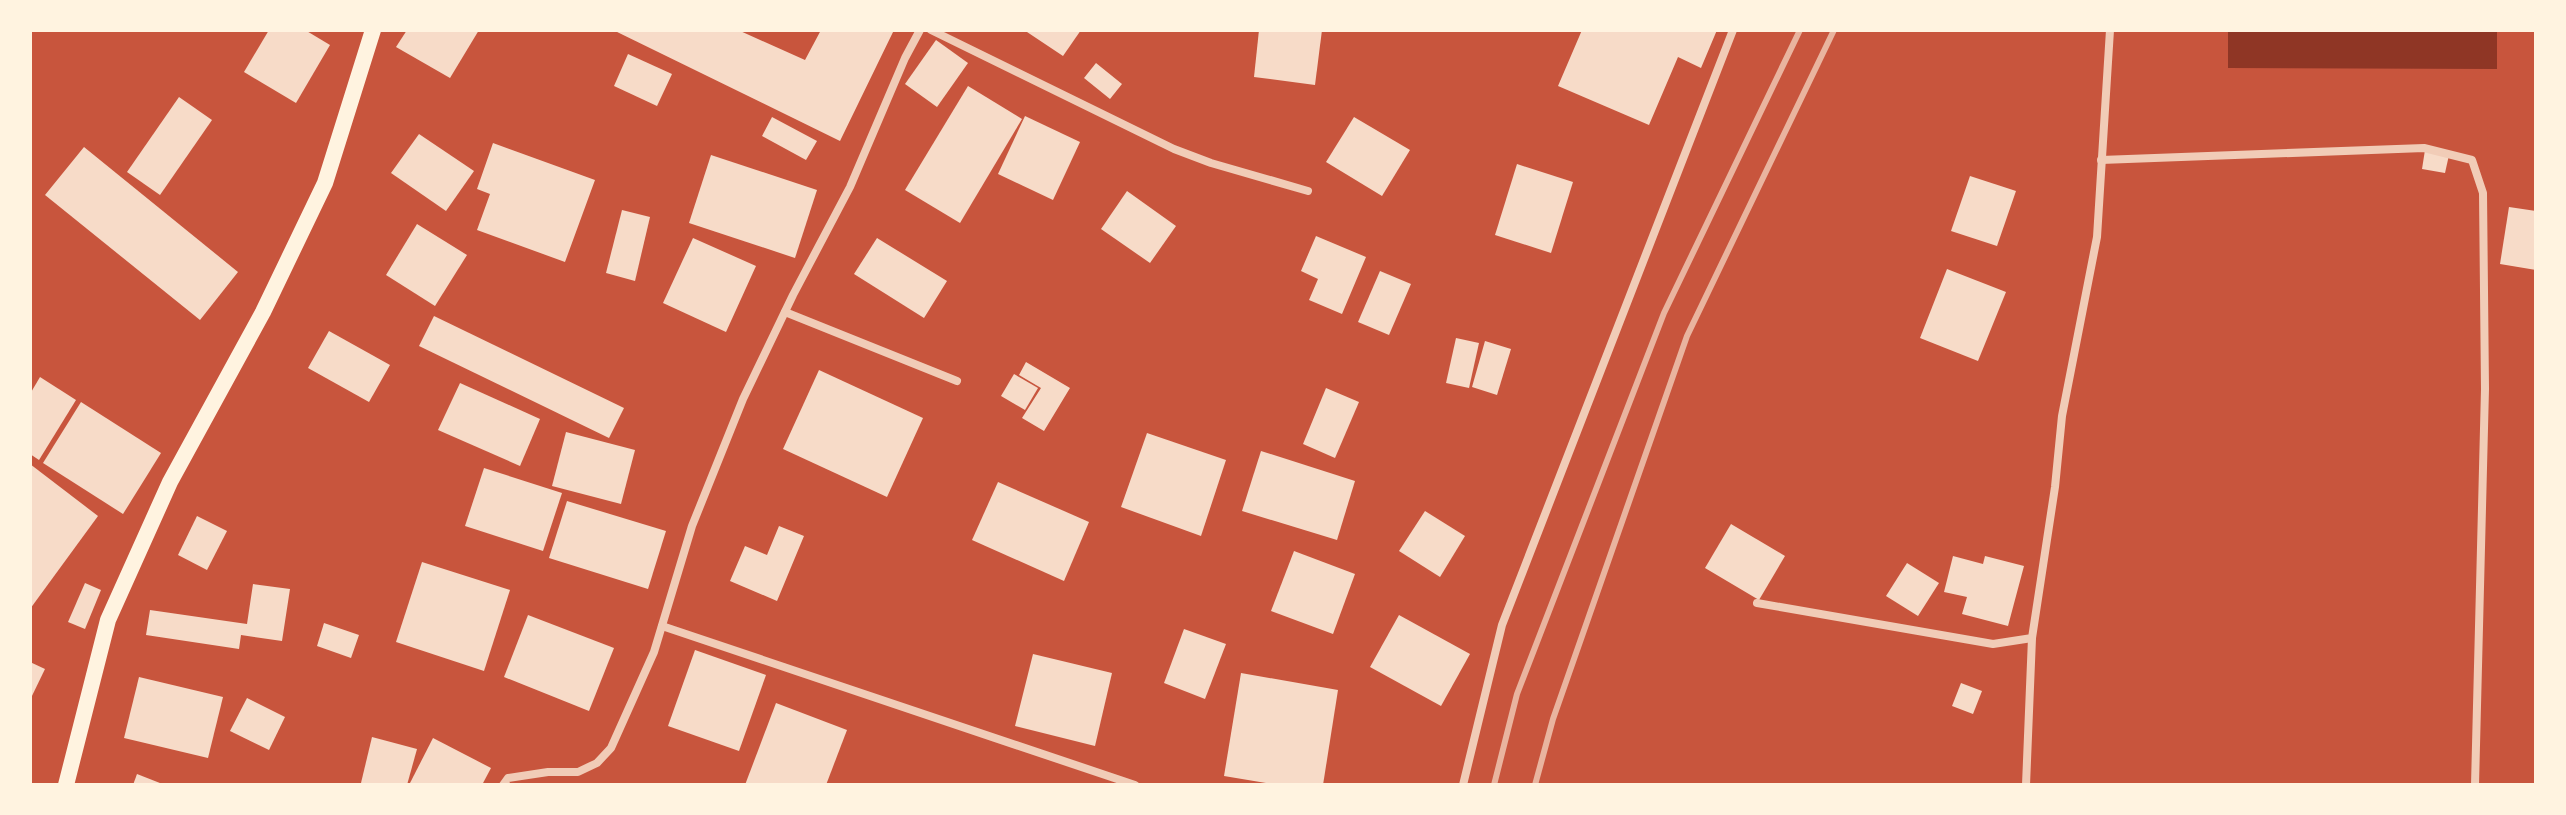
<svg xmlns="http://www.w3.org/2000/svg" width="2566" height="815" viewBox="0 0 2566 815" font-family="Bitter,serif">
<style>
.water{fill:#8f3625}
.building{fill:#f7dbc8}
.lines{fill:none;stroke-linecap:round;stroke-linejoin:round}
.minor{stroke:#f1ccb7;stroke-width:8}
.secondary{stroke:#fff3e0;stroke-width:16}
.rail{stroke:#e9b49f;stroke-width:6}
</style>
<rect width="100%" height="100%" fill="#c8553d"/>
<path class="water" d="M 2228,30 L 2497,30 L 2497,69 L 2228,68 Z"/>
<g class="building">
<path d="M 269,30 L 305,30 L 330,45 L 296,103 L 244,72 Z"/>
<path d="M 407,30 L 479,30 L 450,78 L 396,47 Z"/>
<path d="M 613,30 L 738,30 L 805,60 L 821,30 L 894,30 L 840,141 Z"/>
<path d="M 1024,30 L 1081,30 L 1063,56 Z"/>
<path d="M 1259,30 L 1322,30 L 1315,85 L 1254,77 Z"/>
<path d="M 1582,30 L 1717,30 L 1701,68 L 1678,57 L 1649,125 L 1558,86 Z"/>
<path d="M 936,40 L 968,63 L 937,107 L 905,84 Z"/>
<path d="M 628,54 L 672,74 L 657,106 L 614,86 Z"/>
<path d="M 1096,63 L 1122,84 L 1110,99 L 1084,78 Z"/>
<path d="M 968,86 L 1022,119 L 960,223 L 905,190 Z"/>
<path d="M 179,97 L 212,120 L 160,195 L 127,172 Z"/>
<path d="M 1025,116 L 1080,142 L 1053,200 L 998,174 Z"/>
<path d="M 772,117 L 817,141 L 806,160 L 762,136 Z"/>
<path d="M 1354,117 L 1410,150 L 1382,196 L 1326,162 Z"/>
<path d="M 419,134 L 474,171 L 446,211 L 391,173 Z"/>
<path d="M 493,143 L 595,180 L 565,262 L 477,230 L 490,194 L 477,189 Z"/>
<path d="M 84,147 L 238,272 L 200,320 L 45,195 Z"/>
<path d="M 2425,150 L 2449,155 L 2445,173 L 2422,169 Z"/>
<path d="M 711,155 L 817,190 L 795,258 L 689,223 Z"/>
<path d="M 1517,164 L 1573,182 L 1551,253 L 1495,235 Z"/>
<path d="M 1970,176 L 2016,191 L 1997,246 L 1951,231 Z"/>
<path d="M 1127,191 L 1176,226 L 1150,263 L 1101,229 Z"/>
<path d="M 2509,207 L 2536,211 L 2536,270 L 2500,264 Z"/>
<path d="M 622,210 L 650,217 L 635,281 L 606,273 Z"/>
<path d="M 417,224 L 467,255 L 435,306 L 386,275 Z"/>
<path d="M 1316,236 L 1366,257 L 1342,314 L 1309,300 L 1318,279 L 1301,271 Z"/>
<path d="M 693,238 L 756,266 L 726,332 L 663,303 Z"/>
<path d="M 877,238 L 947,281 L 924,318 L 854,274 Z"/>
<path d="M 1947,269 L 2006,292 L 1978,361 L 1920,338 Z"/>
<path d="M 1380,271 L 1411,284 L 1389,335 L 1358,322 Z"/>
<path d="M 434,316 L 624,408 L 609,438 L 419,346 Z"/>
<path d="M 329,331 L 390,365 L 369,402 L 308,368 Z"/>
<path d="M 1456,338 L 1479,343 L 1469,388 L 1446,383 Z"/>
<path d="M 1485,341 L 1511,349 L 1497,395 L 1472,387 Z"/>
<path d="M 1026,362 L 1070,388 L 1044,431 L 1022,418 L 1041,388 L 1019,375 Z"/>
<path d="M 819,370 L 923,418 L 887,497 L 783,449 Z"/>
<path d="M 1014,374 L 1038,388 L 1025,410 L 1001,396 Z"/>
<path d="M 40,377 L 76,400 L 39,460 L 30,454 L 30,394 Z"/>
<path d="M 460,383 L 540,419 L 520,466 L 438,430 Z"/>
<path d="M 1326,388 L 1359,402 L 1335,458 L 1303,444 Z"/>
<path d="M 81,402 L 161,453 L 123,514 L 43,463 Z"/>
<path d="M 566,432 L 635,450 L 621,504 L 552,486 Z"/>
<path d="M 1147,433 L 1226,460 L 1201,536 L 1121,507 Z"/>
<path d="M 1261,451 L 1355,481 L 1337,540 L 1242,511 Z"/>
<path d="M 30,464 L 98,516 L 30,609 Z"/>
<path d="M 484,468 L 562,493 L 543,551 L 465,526 Z"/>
<path d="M 998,482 L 1089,522 L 1064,581 L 972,540 Z"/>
<path d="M 567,501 L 666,531 L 648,589 L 549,558 Z"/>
<path d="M 1425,511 L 1465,536 L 1440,577 L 1399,551 Z"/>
<path d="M 197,516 L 227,531 L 207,570 L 178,555 Z"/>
<path d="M 1731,524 L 1785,556 L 1759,600 L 1705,568 Z"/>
<path d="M 779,526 L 804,536 L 777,601 L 730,581 L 745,546 L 767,555 Z"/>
<path d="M 1294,551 L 1355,574 L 1333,634 L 1271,611 Z"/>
<path d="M 1953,556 L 1983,564 L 1985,556 L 2024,566 L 2008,626 L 1962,614 L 1967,597 L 1944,592 Z"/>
<path d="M 422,562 L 510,590 L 484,671 L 396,642 Z"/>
<path d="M 1907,563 L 1939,583 L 1918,616 L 1886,596 Z"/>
<path d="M 85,583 L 101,590 L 85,629 L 68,622 Z"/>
<path d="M 253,584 L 290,589 L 282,641 L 241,635 L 239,649 L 146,635 L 150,610 L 247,624 Z"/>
<path d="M 528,615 L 614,648 L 589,711 L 504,677 Z"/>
<path d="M 1399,615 L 1470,654 L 1441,706 L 1370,667 Z"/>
<path d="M 324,623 L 359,635 L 351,658 L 317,646 Z"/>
<path d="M 1184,629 L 1226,644 L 1205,699 L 1164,683 Z"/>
<path d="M 695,650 L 766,675 L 739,751 L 668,726 Z"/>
<path d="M 1033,654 L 1112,673 L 1095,746 L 1015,726 Z"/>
<path d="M 30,662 L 45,669 L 30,700 Z"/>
<path d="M 1241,673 L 1338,690 L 1323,785 L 1278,785 L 1224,776 Z"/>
<path d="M 139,677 L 223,697 L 208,758 L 124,738 Z"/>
<path d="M 1961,683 L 1982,691 L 1973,714 L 1952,706 Z"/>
<path d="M 247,698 L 285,717 L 269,750 L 230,731 Z"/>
<path d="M 776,703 L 847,730 L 826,785 L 745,785 Z"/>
<path d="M 372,737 L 417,749 L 407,785 L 361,783 Z"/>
<path d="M 433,738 L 491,768 L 482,785 L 409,785 Z"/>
<path d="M 137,774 L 165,785 L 133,785 Z"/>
</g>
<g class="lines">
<g class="minor">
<path d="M 931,30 L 1174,149 L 1211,163 L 1308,191"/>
<path d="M 2101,160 L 2424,148 L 2472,160 L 2483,193 L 2485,389 L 2475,785"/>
<path d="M 785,312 L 957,381"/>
<path d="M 1757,603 L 1993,644 L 2032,638 L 2055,487 L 2062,416 L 2097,237 L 2110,30"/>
<path d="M 662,626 L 1135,785"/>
<path d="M 503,785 L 508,778 L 548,772 L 578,772 L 597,763 L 611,748 L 654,652 L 692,526 L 743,399 L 793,295 L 850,187 L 905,58 L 920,30"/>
<path d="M 1463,785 L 1502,625 L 1733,30"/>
<path d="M 2026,785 L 2032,638"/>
</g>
<path class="secondary" d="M 66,785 L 108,620 L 170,482 L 263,312 L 325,183 L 373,30"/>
<g class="rail">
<path d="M 1494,785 L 1517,694 L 1664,313 L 1800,30"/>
<path d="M 1535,785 L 1553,719 L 1687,336 L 1834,30"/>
</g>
</g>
<rect width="2566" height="815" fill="none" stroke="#fff3e0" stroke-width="64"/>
</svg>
